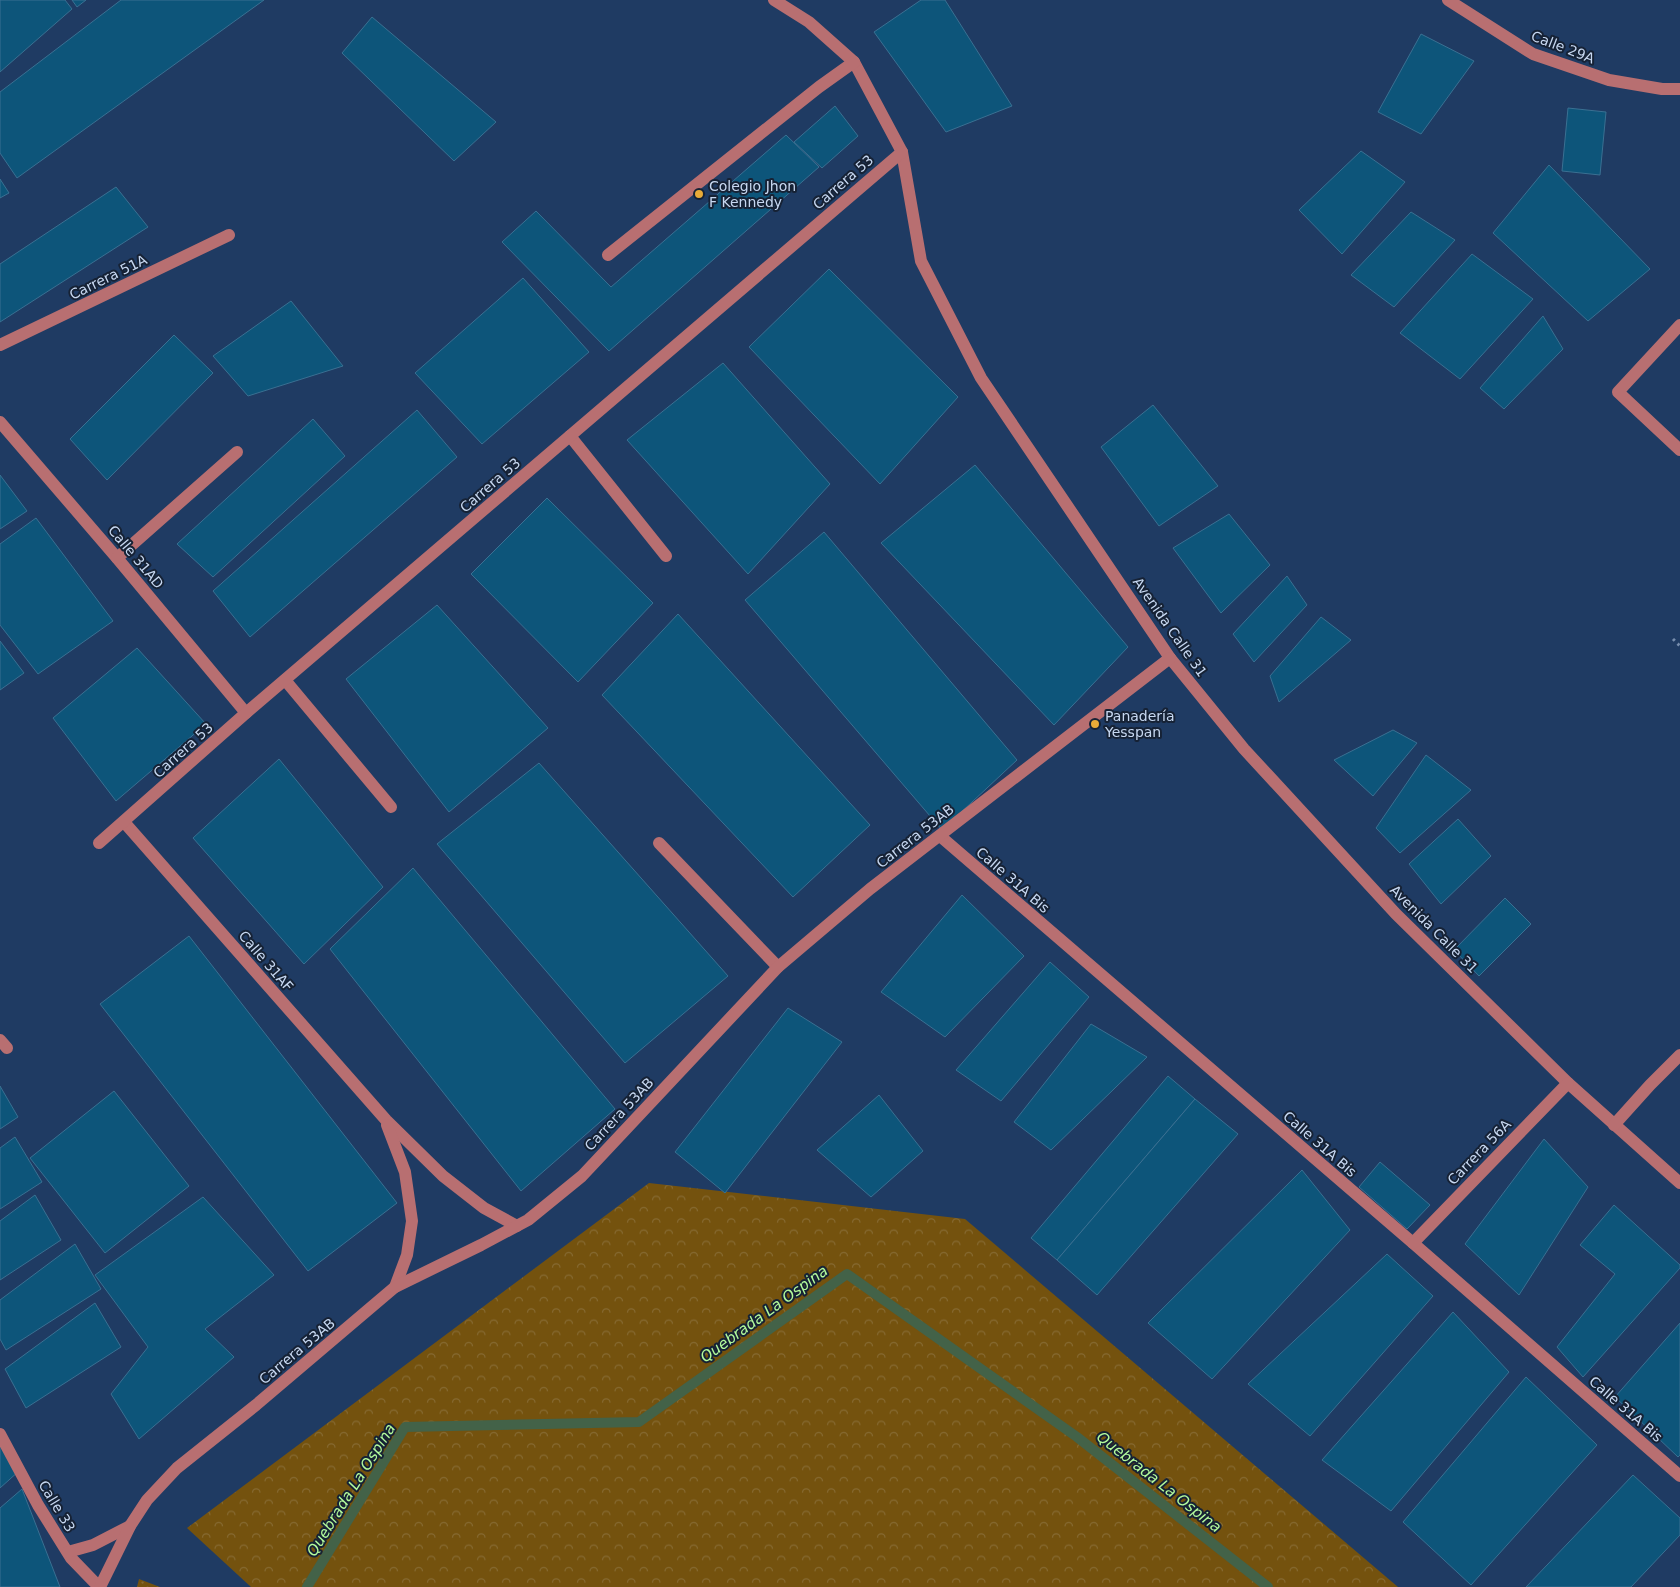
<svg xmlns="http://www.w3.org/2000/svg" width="1680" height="1587" viewBox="0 0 1680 1587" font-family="'DejaVu Sans',sans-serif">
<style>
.forest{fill:url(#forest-crowns)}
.park{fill:url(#park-dots)}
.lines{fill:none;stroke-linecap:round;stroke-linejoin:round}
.stream{stroke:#436248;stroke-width:10}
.building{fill:#0d557a;stroke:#3a7092}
.path{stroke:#778dad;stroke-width:3;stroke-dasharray:2.5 4;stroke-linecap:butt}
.minor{stroke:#b86f71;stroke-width:12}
.poi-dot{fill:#e9ab38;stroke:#162235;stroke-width:2}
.labels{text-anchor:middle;stroke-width:4;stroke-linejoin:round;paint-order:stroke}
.street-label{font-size:14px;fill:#c7d8f1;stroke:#162235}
.poi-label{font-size:14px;fill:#c7d8f1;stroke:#162235;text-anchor:start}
.water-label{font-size:15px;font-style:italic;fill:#b4fb9c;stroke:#162235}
</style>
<defs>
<pattern id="forest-crowns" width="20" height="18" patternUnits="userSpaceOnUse" patternTransform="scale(1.25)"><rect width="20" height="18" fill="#74520e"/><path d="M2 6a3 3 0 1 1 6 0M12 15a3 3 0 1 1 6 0" fill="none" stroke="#866a32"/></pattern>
<pattern id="park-dots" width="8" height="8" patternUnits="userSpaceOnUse" patternTransform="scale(1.25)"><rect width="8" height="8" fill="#74520e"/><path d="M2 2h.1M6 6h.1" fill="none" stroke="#866a32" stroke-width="1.8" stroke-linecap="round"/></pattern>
</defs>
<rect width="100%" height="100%" fill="#1f3b63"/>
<path class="forest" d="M 649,1183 L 965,1219 L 1398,1587 L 251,1587 L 187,1528 Z"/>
<path class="park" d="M 139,1579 L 160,1587 L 137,1587 Z"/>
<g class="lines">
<path class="stream" d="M 307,1587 L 405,1427 L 639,1422 L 847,1274 L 1077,1437 L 1268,1587"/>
</g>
<g class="building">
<path d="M 0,0 L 65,0 L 72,9 L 0,72 Z"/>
<path d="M 72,0 L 86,0 L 77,7 Z"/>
<path d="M 121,0 L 264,0 L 17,178 L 0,153 L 0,92 Z"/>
<path d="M 921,0 L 945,0 L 1012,106 L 946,132 L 874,32 Z"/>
<path d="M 372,17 L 496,122 L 454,161 L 342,53 Z"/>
<path d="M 1421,34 L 1474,61 L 1421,134 L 1378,112 Z"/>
<path d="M 835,106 L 858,136 L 822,168 L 794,142 Z"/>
<path d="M 1568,108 L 1606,112 L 1600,175 L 1562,171 Z"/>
<path d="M 786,135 L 819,167 L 609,351 L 502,242 L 536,211 L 611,287 Z"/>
<path d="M 1361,151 L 1405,182 L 1342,254 L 1299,210 Z"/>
<path d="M 1549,165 L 1650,269 L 1588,321 L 1493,233 Z"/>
<path d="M 0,179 L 9,193 L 0,198 Z"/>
<path d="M 116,187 L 148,227 L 0,322 L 0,264 Z"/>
<path d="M 1411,212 L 1455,240 L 1394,307 L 1351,275 Z"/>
<path d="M 1472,254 L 1533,299 L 1460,379 L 1400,333 Z"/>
<path d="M 829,269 L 958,397 L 880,484 L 749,347 Z"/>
<path d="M 523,278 L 589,352 L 482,444 L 415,373 Z"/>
<path d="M 291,301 L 343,366 L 248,396 L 213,356 Z"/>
<path d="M 1543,316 L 1563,349 L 1504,409 L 1480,388 Z"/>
<path d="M 174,335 L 213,373 L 107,480 L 70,439 Z"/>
<path d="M 723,363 L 830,484 L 748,574 L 627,440 Z"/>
<path d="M 1153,405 L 1218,486 L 1159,526 L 1101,447 Z"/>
<path d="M 417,410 L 457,457 L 250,637 L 213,591 Z"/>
<path d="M 313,419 L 345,456 L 213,577 L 177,544 Z"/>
<path d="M 975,465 L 1128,647 L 1054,725 L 881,543 Z"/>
<path d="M 0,475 L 27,511 L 0,529 Z"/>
<path d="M 547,498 L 653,603 L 578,682 L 471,574 Z"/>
<path d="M 1229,514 L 1270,565 L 1221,613 L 1173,548 Z"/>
<path d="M 36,518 L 113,621 L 38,674 L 0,625 L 0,544 Z"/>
<path d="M 824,532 L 1017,760 L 942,830 L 745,600 Z"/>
<path d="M 1287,576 L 1307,605 L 1254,662 L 1233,634 Z"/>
<path d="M 437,605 L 548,728 L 449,812 L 346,679 Z"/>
<path d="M 678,614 L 870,825 L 793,897 L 602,695 Z"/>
<path d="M 1321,617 L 1351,640 L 1279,702 L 1270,676 Z"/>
<path d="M 0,641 L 24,673 L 0,690 Z"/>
<path d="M 137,648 L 206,724 L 116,801 L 53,718 Z"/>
<path d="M 1393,730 L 1417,743 L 1373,796 L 1334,760 Z"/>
<path d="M 1426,755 L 1471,790 L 1400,853 L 1376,828 Z"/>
<path d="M 279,759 L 383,887 L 304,964 L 193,838 Z"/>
<path d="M 539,763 L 728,976 L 625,1063 L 437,844 Z"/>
<path d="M 1458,819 L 1491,856 L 1441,904 L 1409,864 Z"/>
<path d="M 413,868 L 615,1109 L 521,1191 L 330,949 Z"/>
<path d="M 962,895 L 1024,956 L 945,1037 L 881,992 Z"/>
<path d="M 1505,898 L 1531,924 L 1479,976 L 1454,950 Z"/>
<path d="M 189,936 L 397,1203 L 308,1271 L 100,1004 Z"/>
<path d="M 1050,962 L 1089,997 L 1001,1101 L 956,1070 Z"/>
<path d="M 788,1008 L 842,1042 L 725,1193 L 675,1152 Z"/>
<path d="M 1091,1024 L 1147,1057 L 1051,1150 L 1014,1122 Z"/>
<path d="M 1168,1076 L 1195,1099 L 1057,1260 L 1031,1238 Z"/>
<path d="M 0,1086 L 18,1117 L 0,1129 Z"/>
<path d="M 114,1091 L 189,1186 L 105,1253 L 30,1158 Z"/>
<path d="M 879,1095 L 923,1151 L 871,1197 L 817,1150 Z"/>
<path d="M 1195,1099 L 1238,1134 L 1097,1295 L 1057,1260 Z"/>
<path d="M 15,1137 L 42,1182 L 0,1209 L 0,1148 Z"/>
<path d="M 1544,1139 L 1588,1187 L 1519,1295 L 1465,1244 Z"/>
<path d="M 1380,1162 L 1430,1205 L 1407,1229 L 1359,1187 Z"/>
<path d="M 1302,1170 L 1350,1230 L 1212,1379 L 1148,1323 Z"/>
<path d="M 35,1195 L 61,1240 L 0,1280 L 0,1221 Z"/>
<path d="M 203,1197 L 274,1275 L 205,1329 L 234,1357 L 139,1439 L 111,1394 L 148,1347 L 95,1275 Z"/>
<path d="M 1614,1205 L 1680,1265 L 1680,1268 L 1583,1377 L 1557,1347 L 1615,1274 L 1580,1245 Z"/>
<path d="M 75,1244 L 101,1289 L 6,1350 L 0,1339 L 0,1300 Z"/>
<path d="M 1387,1254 L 1433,1296 L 1310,1436 L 1248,1384 Z"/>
<path d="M 95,1303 L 121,1347 L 26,1408 L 5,1369 Z"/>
<path d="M 1453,1312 L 1509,1372 L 1391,1511 L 1322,1460 Z"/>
<path d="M 1680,1323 L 1680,1455 L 1678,1457 L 1615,1397 Z"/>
<path d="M 1526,1377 L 1597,1445 L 1471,1585 L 1403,1522 Z"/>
<path d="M 0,1443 L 19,1471 L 0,1488 Z"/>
<path d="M 1633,1475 L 1680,1518 L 1680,1535 L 1631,1587 L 1526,1587 Z"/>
<path d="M 22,1489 L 60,1587 L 0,1587 L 0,1508 Z"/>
</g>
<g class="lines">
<path class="path" d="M 1673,639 L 1680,646"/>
<g class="minor">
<path d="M 774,0 L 809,22 L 854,62 L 902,152 L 921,261 L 981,378 L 1170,658 L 1244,749 L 1396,914 L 1568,1083 L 1680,1183"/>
<path d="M 1448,0 L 1533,54 L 1609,80 L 1662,89 L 1680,89"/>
<path d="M 608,255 L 819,87 L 854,62"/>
<path d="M 1680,325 L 1618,392 L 1680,450"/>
<path d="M 0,345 L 229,235"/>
<path d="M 0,422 L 117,558 L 246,713"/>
<path d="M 570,436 L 666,556"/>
<path d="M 117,558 L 237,452"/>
<path d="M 285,680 L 391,807"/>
<path d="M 124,822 L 386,1120 L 443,1176 L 484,1208 L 517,1226"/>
<path d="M 940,836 L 1413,1243 L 1680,1476"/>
<path d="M 99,843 L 246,713 L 902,152"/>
<path d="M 659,843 L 778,967"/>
<path d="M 0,1040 L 7,1048"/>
<path d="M 387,1125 L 405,1172 L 412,1221 L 407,1255 L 395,1287"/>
<path d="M 1614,1125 L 1650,1085 L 1680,1055"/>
<path d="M 1413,1243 L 1568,1083"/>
<path d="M 0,1434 L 38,1505 L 71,1558 L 99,1587"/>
<path d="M 68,1552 L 93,1545 L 130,1526"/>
<path d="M 100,1587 L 130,1526 L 147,1500 L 177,1468 L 256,1405 L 395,1287 L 481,1245 L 528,1220 L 582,1176 L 778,967 L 870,889 L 1170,658"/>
</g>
</g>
<g class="poi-dot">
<circle cx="699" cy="194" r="5"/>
<circle cx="1095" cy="724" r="5"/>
</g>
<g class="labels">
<g class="street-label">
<text transform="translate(1563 47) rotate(21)" y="5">Calle 29A</text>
<text transform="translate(843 182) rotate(-41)" y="5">Carrera 53</text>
<text transform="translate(108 277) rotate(-26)" y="5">Carrera 51A</text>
<text transform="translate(490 485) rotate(-41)" y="5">Carrera 53</text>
<text transform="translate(136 557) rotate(50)" y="5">Calle 31AD</text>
<text transform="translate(1170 627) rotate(55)" y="5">Avenida Calle 31</text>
<text transform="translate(183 750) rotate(-42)" y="5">Carrera 53</text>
<text transform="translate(915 836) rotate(-38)" y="5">Carrera 53AB</text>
<text transform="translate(1013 880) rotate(41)" y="5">Calle 31A Bis</text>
<text transform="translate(1434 929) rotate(45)" y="5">Avenida Calle 31</text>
<text transform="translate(266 961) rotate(49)" y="5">Calle 31AF</text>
<text transform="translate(619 1114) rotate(-47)" y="5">Carrera 53AB</text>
<text transform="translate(1320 1144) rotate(41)" y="5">Calle 31A Bis</text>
<text transform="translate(1479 1152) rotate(-46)" y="5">Carrera 56A</text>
<text transform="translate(297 1351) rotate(-40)" y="5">Carrera 53AB</text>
<text transform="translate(1626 1409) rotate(41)" y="5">Calle 31A Bis</text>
<text transform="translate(57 1506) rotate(59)" y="5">Calle 33</text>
</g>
<g class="poi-label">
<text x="709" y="191">Colegio Jhon<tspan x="709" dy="16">F Kennedy</tspan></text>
<text x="1105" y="721">Panadería<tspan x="1105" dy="16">Yesspan</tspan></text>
</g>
<g class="water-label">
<text transform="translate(764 1314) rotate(-36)" y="5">Quebrada La Ospina</text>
<text transform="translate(1159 1482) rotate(38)" y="5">Quebrada La Ospina</text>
<text transform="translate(351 1490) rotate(-58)" y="5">Quebrada La Ospina</text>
</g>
</g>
</svg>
